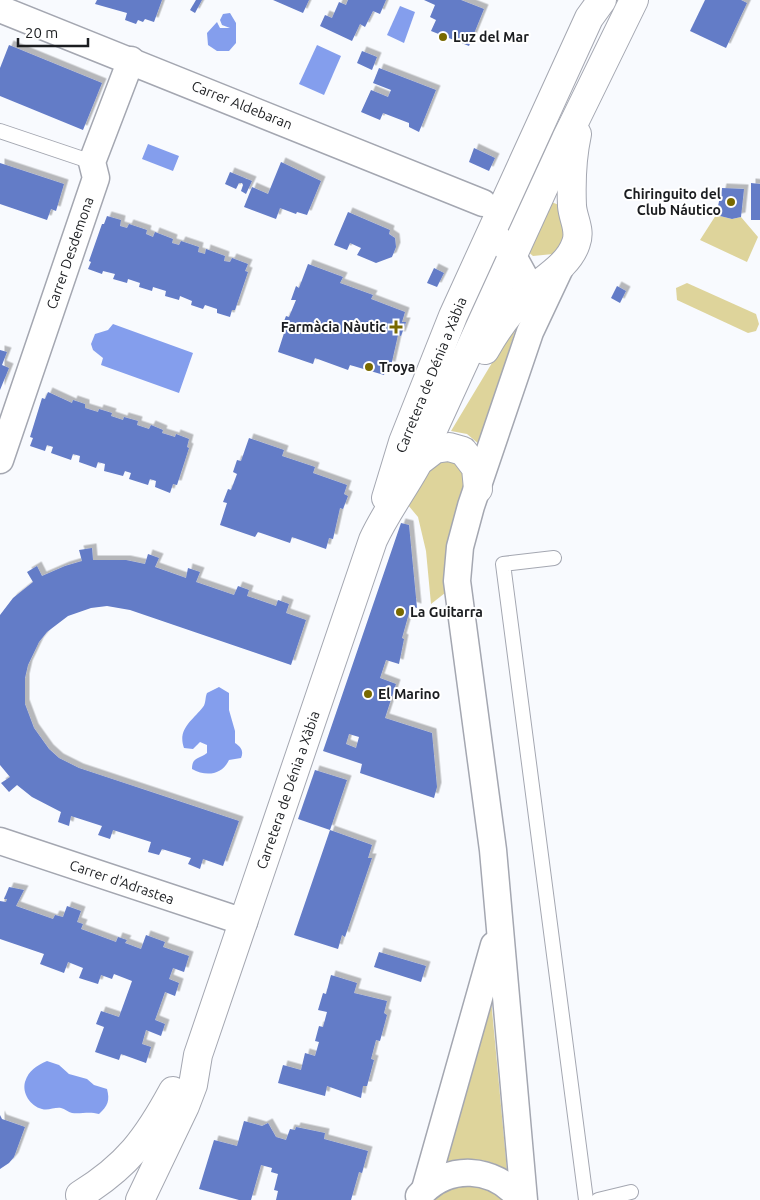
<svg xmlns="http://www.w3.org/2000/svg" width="760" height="1200" viewBox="0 0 760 1200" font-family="Ubuntu,sans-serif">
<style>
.green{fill:#ded49b}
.water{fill:#849eed}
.building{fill:#637bc7;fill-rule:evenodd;filter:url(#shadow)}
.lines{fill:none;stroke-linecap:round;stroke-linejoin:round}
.service-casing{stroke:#a4a7b1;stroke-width:16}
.minor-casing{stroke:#a4a7b1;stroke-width:29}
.tertiary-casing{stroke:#a4a7b1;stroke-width:30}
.service{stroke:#fff;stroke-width:14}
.minor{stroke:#fff;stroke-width:26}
.tertiary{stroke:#fff;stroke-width:28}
.poi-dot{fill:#786900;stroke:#fff;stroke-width:2}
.labels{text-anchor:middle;stroke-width:4;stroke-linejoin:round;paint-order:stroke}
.poi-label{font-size:14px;font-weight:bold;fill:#1b1d20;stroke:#fff;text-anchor:start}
.street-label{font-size:14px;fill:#1b1d20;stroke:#fff}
</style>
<defs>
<filter id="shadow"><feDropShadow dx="4.5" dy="-4.5" stdDeviation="0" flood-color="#0004"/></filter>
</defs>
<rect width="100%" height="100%" fill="#f8fafe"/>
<g class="green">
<path d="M 551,202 L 562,206 L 568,217 L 562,248 L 553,254 L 533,256 L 527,251 Z"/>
<path d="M 716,215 L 732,219 L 741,217 L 758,237 L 747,262 L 700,240 Z"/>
<path d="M 687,283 L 756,314 L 759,324 L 756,331 L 748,333 L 677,300 L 676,288 Z"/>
<path d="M 519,318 L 480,445 L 467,434 L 451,431 Z"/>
<path d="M 449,453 L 469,474 L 451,534 L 445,593 L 431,604 L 426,551 L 418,517 L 408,505 L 436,456 Z"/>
<path d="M 491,999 L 507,1170 C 485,1157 468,1158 443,1163 Z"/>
<path d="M 454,1186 L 485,1186 L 505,1200 L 433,1200 L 439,1193 Z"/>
</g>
<g class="water">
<path d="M 400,6 L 415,12 L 404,43 L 387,35 Z"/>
<path d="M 230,13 L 236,23 L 236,43 L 229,51 L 217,51 L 208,45 L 207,33 L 217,22 L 220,28 L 230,28 L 222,25 L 220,20 L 223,14 Z"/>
<path d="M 317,45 L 341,56 L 324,95 L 299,84 Z"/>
<path d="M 148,144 L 179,156 L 173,171 L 142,159 Z"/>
<path d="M 113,324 L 193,353 L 179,393 L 101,365 L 103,358 L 93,350 L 91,344 L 95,334 L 108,330 Z"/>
<path d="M 219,687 L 229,693 L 229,710 L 235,731 L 235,743 C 241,747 244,751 241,758 L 229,760 C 222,775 206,777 192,769 C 192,757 199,759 207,753 L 207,745 L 200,742 L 193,749 L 184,748 C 177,729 193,720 203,707 C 206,704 205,697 207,693 Z"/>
<path d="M 47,1061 L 59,1065 L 69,1074 L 87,1079 L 94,1085 L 107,1089 C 110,1100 108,1106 99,1114 C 89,1111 82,1114 72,1113 C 68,1112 65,1109 61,1108 C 55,1107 48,1111 42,1109 C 30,1106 22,1093 25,1082 C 29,1070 36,1066 47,1061 Z"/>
</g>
<g class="building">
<path d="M 97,0 L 162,0 L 154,22 L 145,19 L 143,22 L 138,20 L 136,24 L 125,20 L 127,13 L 95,4 Z"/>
<path d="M 196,0 L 202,0 L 195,13 L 190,10 Z"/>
<path d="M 273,0 L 309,0 L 303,13 Z"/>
<path d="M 348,0 L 386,0 L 380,14 L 373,11 L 365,27 L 360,24 L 352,41 L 320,26 L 325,15 L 332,18 L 339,2 L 346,5 Z"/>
<path d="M 424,0 L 461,0 L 484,9 L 469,46 L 431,31 L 436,20 L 430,17 L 435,5 Z"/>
<path d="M 705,0 L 741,0 L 747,3 L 726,48 L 690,31 Z"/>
<path d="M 9,45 L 102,83 L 83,130 L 0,96 L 0,68 Z"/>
<path d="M 362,51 L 377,57 L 372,70 L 357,63 Z"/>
<path d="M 379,68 L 436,90 L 419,132 L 409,127 L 409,123 L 383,113 L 380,120 L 361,112 L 371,90 L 388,97 L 391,90 L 373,83 Z"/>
<path d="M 474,148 L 495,158 L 489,171 L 469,162 Z"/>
<path d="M 281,162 L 321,181 L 307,215 L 297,212 L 296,214 L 280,208 L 276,219 L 244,207 L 252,187 L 268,194 Z"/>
<path d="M 0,163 L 64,184 L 56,211 L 51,209 L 47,220 L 0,204 Z"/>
<path d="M 230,172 L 252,181 L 246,194 L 241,191 L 243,185 L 242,183 L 239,183 L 236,189 L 225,184 Z"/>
<path d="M 751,183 L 760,184 L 760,220 L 751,220 Z"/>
<path d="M 722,188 L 744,189 L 741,217 L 732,219 L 716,215 Z"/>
<path d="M 348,212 L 390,230 L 389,234 L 395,238 L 396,247 L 392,257 L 376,263 L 357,255 L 361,248 L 350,243 L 347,250 L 334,245 Z"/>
<path d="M 107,216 L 121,220 L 120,226 L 127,228 L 129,224 L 147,230 L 146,234 L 153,237 L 155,232 L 173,239 L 172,243 L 179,245 L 181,241 L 199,247 L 198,252 L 205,254 L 206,249 L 225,256 L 224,261 L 230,262 L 232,258 L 248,264 L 245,271 L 248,272 L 235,310 L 232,310 L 230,317 L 217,313 L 217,309 L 205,305 L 203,309 L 191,305 L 192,301 L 180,296 L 179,300 L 165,296 L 166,291 L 153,287 L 152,291 L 139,287 L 140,283 L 128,279 L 127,283 L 113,279 L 115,274 L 103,271 L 102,274 L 88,269 L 91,262 L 89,261 L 102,224 L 104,224 Z"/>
<path d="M 308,264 L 343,277 L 340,283 L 373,295 L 371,299 L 405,312 L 402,322 L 406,322 L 401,336 L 398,335 L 391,366 L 387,365 L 384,375 L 350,365 L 348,370 L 315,358 L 313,364 L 278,352 L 285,330 L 281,329 L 286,316 L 289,317 L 296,300 L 291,300 L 296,286 L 299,288 Z"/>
<path d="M 434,268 L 444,273 L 437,287 L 427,283 Z"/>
<path d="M 617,286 L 626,291 L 620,303 L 611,298 Z"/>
<path d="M 0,350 L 7,352 L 2,365 L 9,368 L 0,390 Z"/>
<path d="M 48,392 L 72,403 L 73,400 L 85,404 L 85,408 L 98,412 L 99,409 L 112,413 L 111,416 L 123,420 L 124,417 L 138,421 L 137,425 L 149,429 L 151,425 L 163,430 L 162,433 L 175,437 L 176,434 L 189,439 L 187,447 L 189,448 L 177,485 L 173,484 L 170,493 L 155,487 L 156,481 L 150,479 L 148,485 L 129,479 L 131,473 L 125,471 L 123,476 L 104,471 L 105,464 L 98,462 L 96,468 L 79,462 L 80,456 L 73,454 L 71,460 L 51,453 L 53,447 L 47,445 L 45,451 L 30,446 L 33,438 L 30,437 L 42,398 L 45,399 Z"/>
<path d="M 249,438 L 284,450 L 282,456 L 315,467 L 313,473 L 347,485 L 344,494 L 348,496 L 343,509 L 340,508 L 333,539 L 329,538 L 326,549 L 292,537 L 290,543 L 258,532 L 255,537 L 220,525 L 227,503 L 223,502 L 228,489 L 231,490 L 237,474 L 233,472 L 237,460 L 241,461 Z"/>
<path d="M 401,523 L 409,525 L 417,608 L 411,606 L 402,638 L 404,639 L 399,664 L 386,660 L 380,678 L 396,684 L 385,718 L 432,733 L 437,787 L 434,798 L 360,773 L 362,764 L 323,751 ZM 349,734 L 359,737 L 356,748 L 346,744 Z"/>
<path d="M 92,548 L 93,560 L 126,560 L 145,564 L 148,554 L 159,558 L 155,567 L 186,578 L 188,568 L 200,572 L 196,582 L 234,595 L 238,586 L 249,590 L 247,596 L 276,606 L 278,600 L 289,604 L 286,613 L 306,620 L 291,665 L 130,610 L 107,606 L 91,608 L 68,616 L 47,632 L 39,642 L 28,665 L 25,678 L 25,704 L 34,728 L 49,749 L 59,758 L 79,768 L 239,821 L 223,866 L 203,859 L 200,869 L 188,864 L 191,858 L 162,849 L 159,855 L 148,852 L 151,842 L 113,830 L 110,839 L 98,835 L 102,826 L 71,816 L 69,826 L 58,822 L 61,812 L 32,797 L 17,785 L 9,792 L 1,783 L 10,777 L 0,765 L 0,615 L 13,598 L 33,582 L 27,572 L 37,566 L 42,576 L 65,566 L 82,561 L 79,550 Z"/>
<path d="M 315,770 L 347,780 L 330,830 L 298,819 Z"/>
<path d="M 330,830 L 372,845 L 368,858 L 372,858 L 345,937 L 342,935 L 338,949 L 294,935 Z"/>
<path d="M 9,887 L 24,890 L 16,906 L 53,919 L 55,915 L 63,917 L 67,906 L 81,911 L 77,922 L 83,924 L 81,929 L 116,942 L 118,937 L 127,940 L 125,943 L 141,949 L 146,935 L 165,942 L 163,947 L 189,956 L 184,972 L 173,968 L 169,979 L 179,983 L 175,996 L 165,992 L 155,1020 L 165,1024 L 161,1036 L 146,1030 L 142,1044 L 151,1047 L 146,1063 L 121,1054 L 119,1060 L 95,1052 L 104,1027 L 96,1024 L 101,1011 L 119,1017 L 132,981 L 114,974 L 112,979 L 101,975 L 98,984 L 79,978 L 83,968 L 68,962 L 64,973 L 40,964 L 44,954 L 0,939 L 0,901 L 6,902 L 7,899 L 4,899 Z"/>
<path d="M 379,952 L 426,966 L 421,982 L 374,967 Z"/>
<path d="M 331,975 L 357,983 L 354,993 L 387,1001 L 384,1013 L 387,1015 L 380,1041 L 376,1040 L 371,1059 L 374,1060 L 367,1086 L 363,1086 L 361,1098 L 327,1086 L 325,1096 L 278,1083 L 283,1065 L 301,1070 L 305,1053 L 315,1056 L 319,1042 L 315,1041 L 319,1026 L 323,1027 L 327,1012 L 318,1010 L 323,993 L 326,994 Z"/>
<path d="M 0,1115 L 2,1119 L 25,1127 L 14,1157 L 9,1163 L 0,1169 Z"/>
<path d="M 244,1121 L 262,1126 L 268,1123 L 276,1137 L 286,1140 L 290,1129 L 295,1130 L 296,1127 L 325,1133 L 324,1139 L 368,1151 L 362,1173 L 359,1172 L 351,1200 L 276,1200 L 278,1191 L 274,1190 L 278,1174 L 271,1172 L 272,1168 L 261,1165 L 251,1200 L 239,1200 L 199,1189 L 214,1140 L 237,1146 Z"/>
</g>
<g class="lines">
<g class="service-casing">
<g id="service">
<path d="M 0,131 L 92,162"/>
<path d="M 554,558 L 503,564 L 586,1200"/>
<path d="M 598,1200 L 631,1192"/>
</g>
</g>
<g class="minor-casing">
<g id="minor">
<path d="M 0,9 L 483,203"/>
<path d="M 501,241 L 513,256 L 524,276 L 529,312"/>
<path d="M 0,460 L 96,178 L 92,162 L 131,60"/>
<path d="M 0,841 L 244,922"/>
<path d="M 425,1189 L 494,945"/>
<path d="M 419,1196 C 448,1163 494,1166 521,1200"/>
<path d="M 524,1200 L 493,850 L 457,581 L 460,547 L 471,506 L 530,332 L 562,264"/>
</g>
</g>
<g class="tertiary-casing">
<g id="tertiary">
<path d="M 485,350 C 497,329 511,309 529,292 C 545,278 569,265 576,243 C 581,230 573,219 572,206 C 571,182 572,157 577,134"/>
<path d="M 422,459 L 435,449 L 449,447 L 463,451 L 476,468 L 478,489"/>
<path d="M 386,498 L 403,442 L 453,316 L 589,18 L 602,0"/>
<path d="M 80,1195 C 127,1166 147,1139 173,1091"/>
<path d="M 140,1200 L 185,1106 L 193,1085 L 198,1055 L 373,540 C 390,503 417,473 431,434 L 566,139 L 634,0"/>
</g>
</g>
<use href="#service" class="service"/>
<use href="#minor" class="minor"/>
<use href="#tertiary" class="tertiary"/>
</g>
<g class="poi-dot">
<circle cx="443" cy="37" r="5"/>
<circle cx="731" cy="202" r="5"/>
<path d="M393.5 319.5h5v5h5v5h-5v5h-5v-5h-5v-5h5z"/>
<circle cx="369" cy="367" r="5"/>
<circle cx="400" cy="612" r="5"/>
<circle cx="368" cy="694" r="5"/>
</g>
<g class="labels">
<g class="poi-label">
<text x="453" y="42">Luz del Mar</text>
<text x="721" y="199" text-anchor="end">Chiringuito del<tspan x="721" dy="16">Club Náutico</tspan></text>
<text x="386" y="332" text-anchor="end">Farmàcia Nàutic</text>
<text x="379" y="372">Troya</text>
<text x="410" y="617">La Guitarra</text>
<text x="378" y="699">El Marino</text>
</g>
<g class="street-label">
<text transform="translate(242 105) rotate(22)" y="5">Carrer Aldebaran</text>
<text transform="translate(70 253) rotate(-71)" y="5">Carrer Desdemona</text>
<text transform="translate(431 375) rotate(-68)" y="5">Carretera de Dénia a Xàbia</text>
<text transform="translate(288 790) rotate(-71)" y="5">Carretera de Dénia a Xàbia</text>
<text transform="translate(122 882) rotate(19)" y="5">Carrer d'Adrastea</text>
</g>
</g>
<path d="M18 38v8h70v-8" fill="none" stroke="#1b1d20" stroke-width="2.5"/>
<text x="25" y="38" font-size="15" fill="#1b1d20" stroke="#ffffff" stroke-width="4" paint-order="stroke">20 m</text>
</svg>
